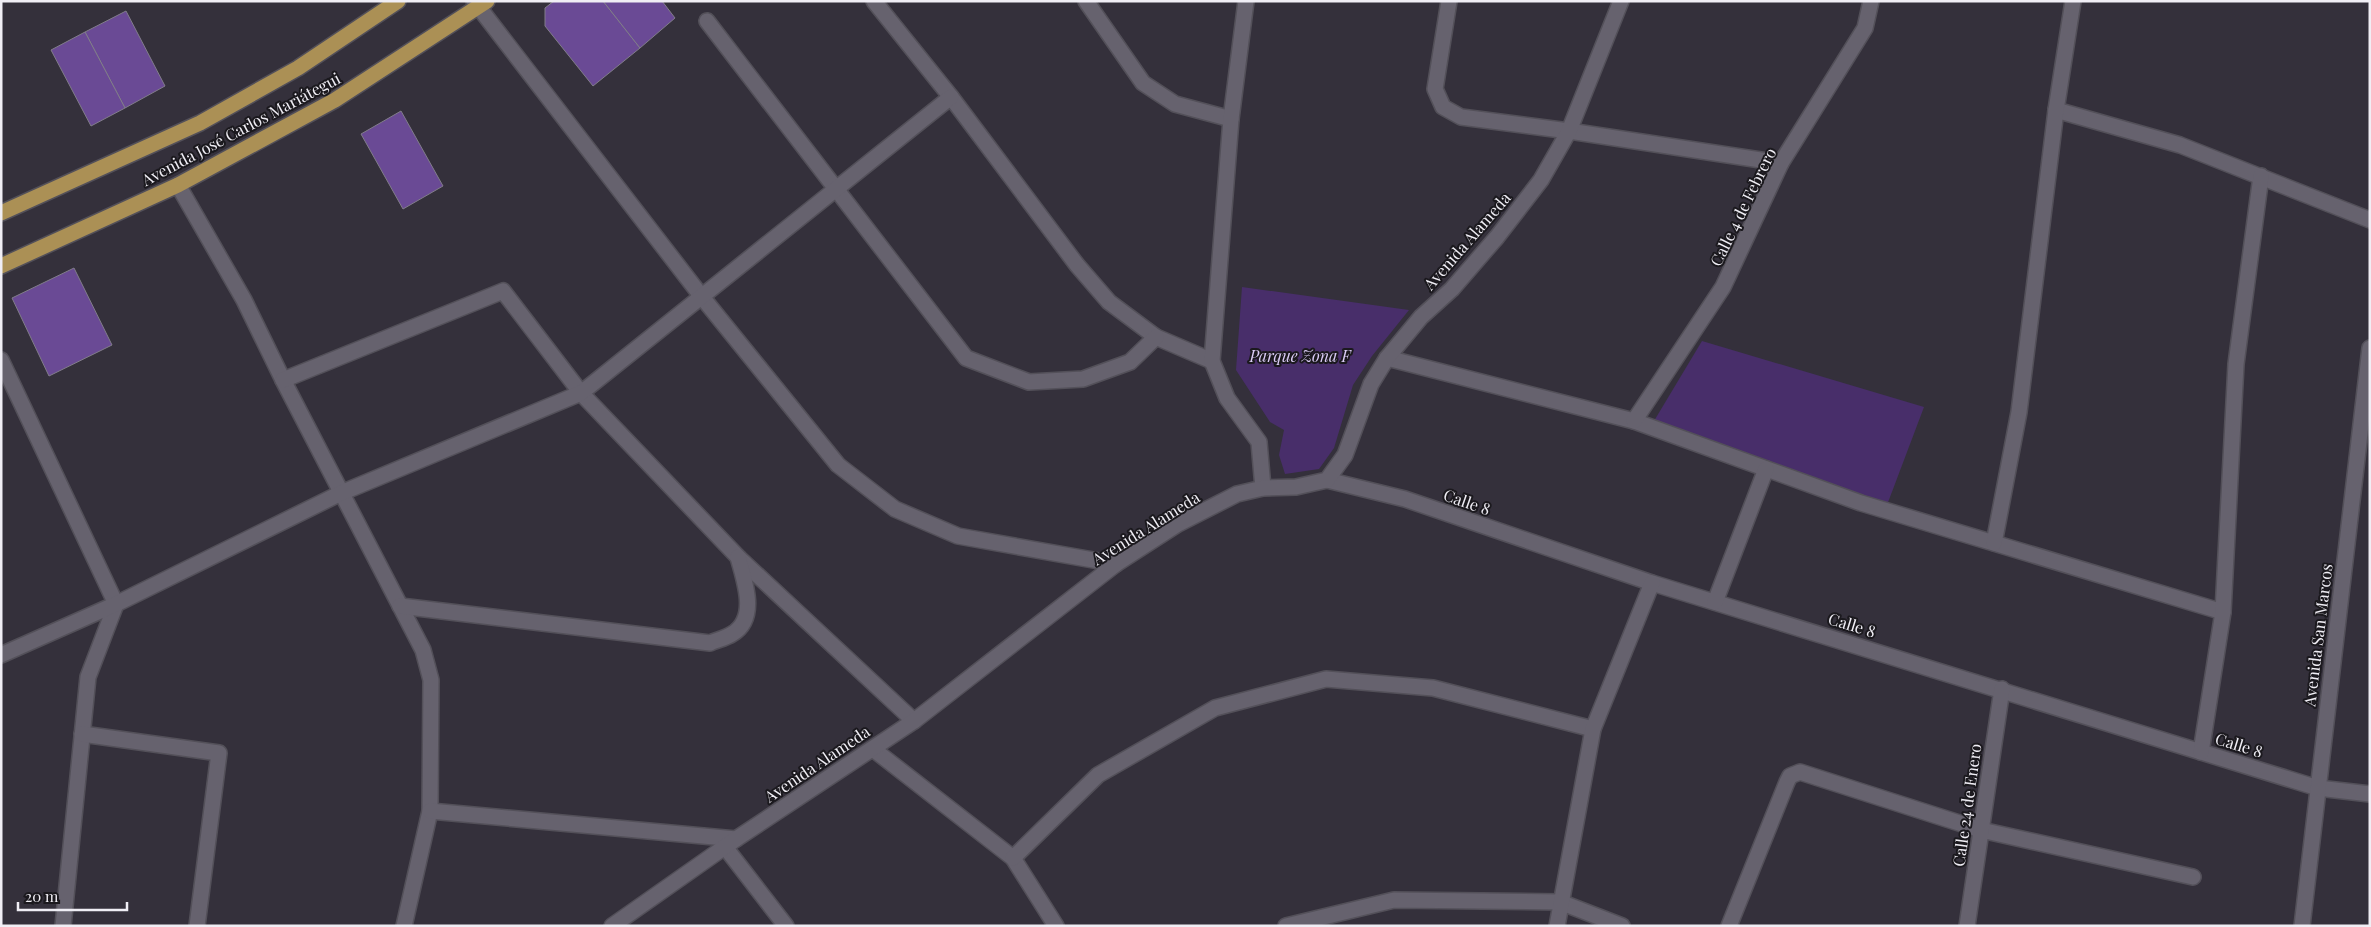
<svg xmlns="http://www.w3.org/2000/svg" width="2371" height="927" viewBox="0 0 2371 927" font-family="'Playfair Display',serif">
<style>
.green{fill:#482e6a}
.building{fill:#6a4a95;stroke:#817d8a}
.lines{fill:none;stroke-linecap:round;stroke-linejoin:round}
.minor-casing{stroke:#535059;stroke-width:18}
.major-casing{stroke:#535059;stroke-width:18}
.minor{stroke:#66626e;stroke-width:15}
.major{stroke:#ab9055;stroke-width:15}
.labels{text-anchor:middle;stroke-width:4;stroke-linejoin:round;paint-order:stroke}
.street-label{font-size:16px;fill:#f0eef5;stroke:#1b191e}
.park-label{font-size:16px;font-style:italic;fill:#dbccf6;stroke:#1b191e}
</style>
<rect width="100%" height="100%" fill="#34303b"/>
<g class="green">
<path d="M 1242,287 L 1409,310 L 1372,356 L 1353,385 L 1334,448 L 1319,469 L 1285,474 L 1279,455 L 1284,430 L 1270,422 L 1236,370 Z"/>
<path d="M 1702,341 L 1924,407 L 1887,505 L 1654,421 Z"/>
</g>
<g class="building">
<path d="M 554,1 L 603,1 L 640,48 L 593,86 L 545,26 L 545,8 Z"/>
<path d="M 603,1 L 662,1 L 675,18 L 640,48 Z"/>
<path d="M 126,11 L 165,86 L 125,108 L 85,32 Z"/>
<path d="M 85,32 L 125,108 L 91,126 L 51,50 Z"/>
<path d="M 401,111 L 443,186 L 403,209 L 361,134 Z"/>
<path d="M 74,268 L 112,345 L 49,376 L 12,298 Z"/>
</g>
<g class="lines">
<g class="minor-casing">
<g id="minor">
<path d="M 474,1 L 702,297 L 838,465 L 895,509 L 958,536 L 1116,564"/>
<path d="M 874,1 L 951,97 L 1077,265 L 1109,302 L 1156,337 L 1212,361"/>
<path d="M 1086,1 L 1143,83 L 1175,104 L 1231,119"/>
<path d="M 1246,1 L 1231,119 L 1212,361 L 1227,398 L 1259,442 L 1263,488"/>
<path d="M 1449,1 L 1435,89 L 1443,107 L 1461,117 L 1569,131 L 1781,163"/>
<path d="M 707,21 L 966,358 L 1029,382 L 1083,379 L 1130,362 L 1156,337"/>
<path d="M 2056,110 L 2180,145 L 2370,220"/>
<path d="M 178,185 L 244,300 L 283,380 L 423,650 L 431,680 L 430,811 L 404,926"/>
<path d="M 1387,358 L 1634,421 L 1861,503 L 2223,612"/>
<path d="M 1,360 L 116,604 L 88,677 L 63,926"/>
<path d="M 283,380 L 503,291 L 581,393 L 738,557 L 914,721"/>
<path d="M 1634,421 L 1723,287 L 1781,163 L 1865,28 L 1871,1"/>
<path d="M 1327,480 L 1405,499 L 1652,583 L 2318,788 L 2370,794"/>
<path d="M 1994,543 L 2019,412 L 2056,110 L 2073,1"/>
<path d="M 1715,602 L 1766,469"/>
<path d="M 400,606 L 710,643 C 717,640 726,638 732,634 C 759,618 744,580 738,557"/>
<path d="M 1,655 L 116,604 L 341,493 L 581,393 L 951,97"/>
<path d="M 82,734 L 219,753 L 197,926"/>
<path d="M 873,749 L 1013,858 L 1056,926"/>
<path d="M 2201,752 L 2223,612 L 2236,364 L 2261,176"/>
<path d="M 430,811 L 736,839"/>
<path d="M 725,847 L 786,926"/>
<path d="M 1013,858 L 1098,775 L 1215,708 L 1326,679 L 1433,688 L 1593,729"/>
<path d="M 612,926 L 736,839 L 914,721 L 1116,564 L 1178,524 L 1237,494 L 1263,488 L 1296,487 L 1327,480 L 1345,455 L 1371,384 L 1387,358 L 1421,317 L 1452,289 L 1497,237 L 1541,180 L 1569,131 L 1621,1"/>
<path d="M 1286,926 L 1394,900 L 1560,902 L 1622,926"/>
<path d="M 1557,926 L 1593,729 L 1652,583"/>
<path d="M 1729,926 L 1787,782 L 1790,776 L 1800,772 L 1981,830 L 2193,877"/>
<path d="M 1967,926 L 2002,689"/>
<path d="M 2302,926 L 2370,348"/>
</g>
</g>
<g class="major-casing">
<g id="major">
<path d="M 1,213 L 200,123 L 298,68 L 398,1"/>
<path d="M 1,266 L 178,185 L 335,100 L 487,1"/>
</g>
</g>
<use href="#minor" class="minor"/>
<use href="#major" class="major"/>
</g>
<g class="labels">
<g class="street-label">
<text transform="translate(241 129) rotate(-28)" y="6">Avenida José Carlos Mariátegui</text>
<text transform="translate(1743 207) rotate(-64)" y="6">Calle 4 de Febrero</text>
<text transform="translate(1467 241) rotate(-49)" y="6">Avenida Alameda</text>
<text transform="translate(1467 502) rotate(19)" y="6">Calle 8</text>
<text transform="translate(1146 528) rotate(-32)" y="6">Avenida Alameda</text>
<text transform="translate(1852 625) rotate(17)" y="6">Calle 8</text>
<text transform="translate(2318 635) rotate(-83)" y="6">Avenida San Marcos</text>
<text transform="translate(2239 745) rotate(17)" y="6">Calle 8</text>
<text transform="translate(817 764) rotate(-34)" y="6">Avenida Alameda</text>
<text transform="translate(1967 805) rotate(-82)" y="6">Calle 24 de Enero</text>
</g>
<g class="park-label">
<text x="1300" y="362">Parque Zona F</text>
</g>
</g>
<rect width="2371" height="927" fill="none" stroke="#f0eef5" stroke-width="5"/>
<path d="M18 902v8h109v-8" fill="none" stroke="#f0eef5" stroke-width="2.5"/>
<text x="25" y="902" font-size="15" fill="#f0eef5" stroke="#1b191e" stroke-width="4" paint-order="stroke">20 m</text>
</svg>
